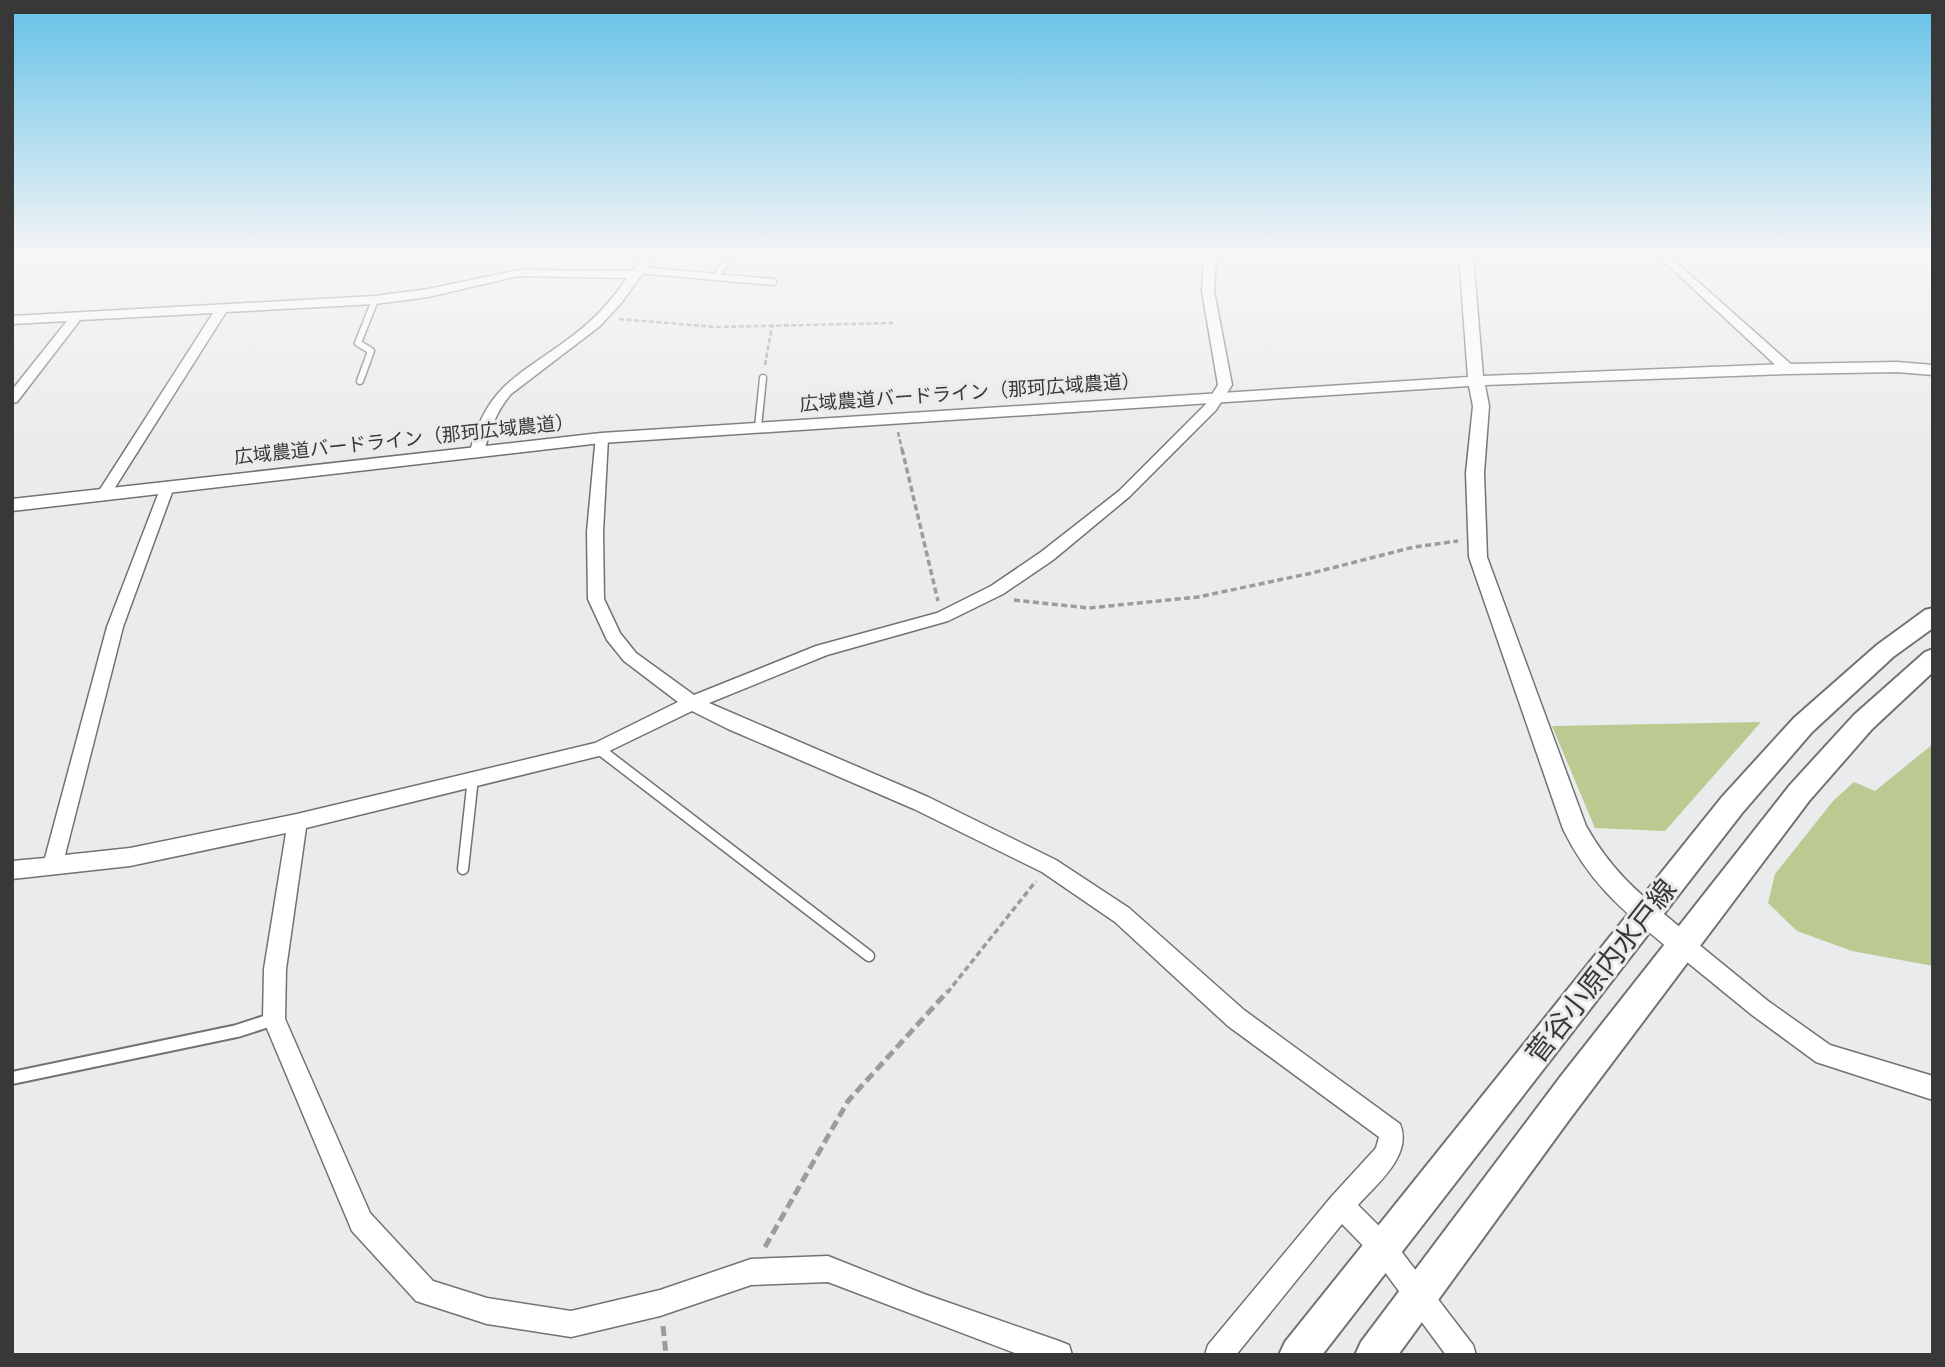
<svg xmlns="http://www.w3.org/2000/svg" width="1945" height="1367" viewBox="0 0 1945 1367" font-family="Manrope,'Noto Sans JP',sans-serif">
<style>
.green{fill:#bbca91}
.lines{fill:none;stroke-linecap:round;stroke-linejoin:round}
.service-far2-casing{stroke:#727275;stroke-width:9}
.service-far1-casing{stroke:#727275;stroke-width:13}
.service-casing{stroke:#727275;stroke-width:16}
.minor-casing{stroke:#727275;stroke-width:3}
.tertiary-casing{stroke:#727275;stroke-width:3}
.secondary-casing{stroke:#727275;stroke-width:4}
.path-far2{stroke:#9b9c9d;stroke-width:2.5;stroke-dasharray:5 2.5;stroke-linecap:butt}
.path-far1{stroke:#9b9c9d;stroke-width:3.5;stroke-dasharray:6 3.5;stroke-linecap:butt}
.path{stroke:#9b9c9d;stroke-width:5;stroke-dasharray:10 5;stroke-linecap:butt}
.service-far2{stroke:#fff;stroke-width:6}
.service-far1{stroke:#fff;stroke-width:10}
.service{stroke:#fff;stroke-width:12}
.minor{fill:#fff;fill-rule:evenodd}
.tertiary{fill:#fff;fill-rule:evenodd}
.secondary{fill:#fff;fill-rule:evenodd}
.labels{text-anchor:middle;stroke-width:6;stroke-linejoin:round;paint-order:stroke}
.far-street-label{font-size:19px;fill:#383839;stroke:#eaebed}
.near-street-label{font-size:28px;fill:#383839;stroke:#eaebed}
</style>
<rect width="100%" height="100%" fill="#eaebed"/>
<g class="green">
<path d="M 1761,722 L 1665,831 L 1595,828 L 1552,726 Z"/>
<path d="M 1933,744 L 1933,966 L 1852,951 L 1797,931 L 1768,903 L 1775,874 L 1833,801 L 1854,782 L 1875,791 Z"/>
</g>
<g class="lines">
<g class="service-far2-casing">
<g id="service-far2">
<path d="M 638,270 L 773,282"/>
<path d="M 716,276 L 731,256"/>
<path d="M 360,381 L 371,351 L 358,343 L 375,300"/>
<path d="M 758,427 L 763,378"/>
</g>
</g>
<g class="service-far1-casing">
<g id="service-far1">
<path d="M 599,749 L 869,956"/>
<path d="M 463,869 L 473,778"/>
</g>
</g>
<g class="service-casing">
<path id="service" d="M 12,1078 L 237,1031 L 274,1019"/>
</g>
<g class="minor-casing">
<g id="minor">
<path d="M 643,256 L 655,256 L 622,302 L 600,326 L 511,394 C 496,412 490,429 484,452 L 477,456 L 470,452 C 487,382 524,374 575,334 C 596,318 612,300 627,278 L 519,276 L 428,297 L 375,304 L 226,312 L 109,497 L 104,499 L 97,494 L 213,313 L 80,320 L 17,402 L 12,403 L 12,390 L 67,321 L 12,324 L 12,316 L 375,296 L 428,289 L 519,270 L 632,271 Z"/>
<path d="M 1204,256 L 1216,256 L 1214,291 L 1232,385 L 1216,410 L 1129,497 L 1053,560 L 1003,594 L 948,621 L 827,655 L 709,703 L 928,797 L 1056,860 L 1129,908 L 1244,1010 L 1400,1124 C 1413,1155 1377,1184 1358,1205 L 1391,1238 L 1473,1345 L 1476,1355 L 1446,1355 L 1373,1256 L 1342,1224 L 1236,1355 L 1205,1355 L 1208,1345 L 1332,1196 L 1376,1148 L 1379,1137 L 1228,1026 L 1115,922 L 1042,872 L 914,809 L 728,729 L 692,711 L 599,756 L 306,828 L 286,969 L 285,1019 L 370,1213 L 433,1281 L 487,1298 L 571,1311 L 660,1290 L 751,1259 L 828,1256 L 924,1294 L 1059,1341 L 1069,1345 L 1072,1355 L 1020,1355 L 828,1282 L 751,1285 L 660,1316 L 571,1337 L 487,1324 L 416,1301 L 352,1231 L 263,1019 L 264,969 L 286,833 L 130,866 L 12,879 L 12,861 L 45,858 L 107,627 L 162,484 L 167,482 L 174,487 L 123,627 L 65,855 L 130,848 L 297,814 L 595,743 L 678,702 L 624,661 L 607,640 L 588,599 L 587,532 L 596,435 L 601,434 L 608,438 L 603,532 L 604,599 L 620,633 L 636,653 L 694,695 L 816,646 L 937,613 L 991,586 L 1041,552 L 1119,491 L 1206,404 L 1218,385 L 1202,291 Z"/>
<path d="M 1658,256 L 1669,256 L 1793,366 L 1793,372 L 1783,372 Z"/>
<path d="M 1684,936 L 1692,939 L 1768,1001 L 1830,1045 L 1933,1076 L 1933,1100 L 1816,1062 L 1752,1015 L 1676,953 L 1673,946 L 1676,939 Z"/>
</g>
</g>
<g class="tertiary-casing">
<path id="tertiary" d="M 1459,256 L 1473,256 L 1483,376 L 1788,364 L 1897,362 L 1933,365 L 1933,375 L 1897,372 L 1788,374 L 1485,385 L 1489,406 L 1484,473 L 1487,557 L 1586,826 C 1616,879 1648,900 1693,938 L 1697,946 L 1693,954 L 1684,958 L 1675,954 C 1627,913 1592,888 1563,829 L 1469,557 L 1466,473 L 1473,406 L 1469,386 L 601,443 L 12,511 L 12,499 L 601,433 L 1468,377 Z"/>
</g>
<g class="secondary-casing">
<g id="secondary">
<path d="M 1933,608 L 1933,628 L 1893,657 L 1812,732 L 1742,813 L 1322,1355 L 1279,1355 L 1285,1342 L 1722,797 L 1794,718 L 1877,645 L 1925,610 Z"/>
<path d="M 1933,649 L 1933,672 L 1872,729 L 1809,801 L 1569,1120 L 1398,1355 L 1355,1355 L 1361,1342 L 1561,1076 L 1790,785 L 1854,715 L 1925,652 Z"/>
</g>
</g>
<g class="path-far2">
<path d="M 619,319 L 716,327 L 893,323"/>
<path d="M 765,365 L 772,326"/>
<path d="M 898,432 L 902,450"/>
</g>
<g class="path-far1">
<path d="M 902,449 L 938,601"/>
<path d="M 1014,600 L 1089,608 L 1198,597 L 1312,573 L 1414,547 L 1458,541"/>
<path d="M 947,993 L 1036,881"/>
</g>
<g class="path">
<path d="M 765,1247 L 848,1101 L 948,991"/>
<path d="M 663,1326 L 666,1355"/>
</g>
<use href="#service-far2" class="service-far2"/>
<use href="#service-far1" class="service-far1"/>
<use href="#service" class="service"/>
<use href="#minor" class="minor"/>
<use href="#tertiary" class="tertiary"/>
<use href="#secondary" class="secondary"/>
</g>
<linearGradient id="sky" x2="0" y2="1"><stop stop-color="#63c1e7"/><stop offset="0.57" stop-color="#f6f6f7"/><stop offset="1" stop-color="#f6f6f7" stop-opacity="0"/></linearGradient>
<rect width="1945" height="447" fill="url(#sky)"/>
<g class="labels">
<g class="far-street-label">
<text transform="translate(970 392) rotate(-4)" y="7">広域農道バードライン（那珂広域農道）</text>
<text transform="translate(404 439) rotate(-6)" y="7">広域農道バードライン（那珂広域農道）</text>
</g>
<g class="near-street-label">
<text transform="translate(1601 971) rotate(-52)" y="10">菅谷小原内水戸線</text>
</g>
</g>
<rect width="1945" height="1367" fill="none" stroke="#383839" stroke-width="28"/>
</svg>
